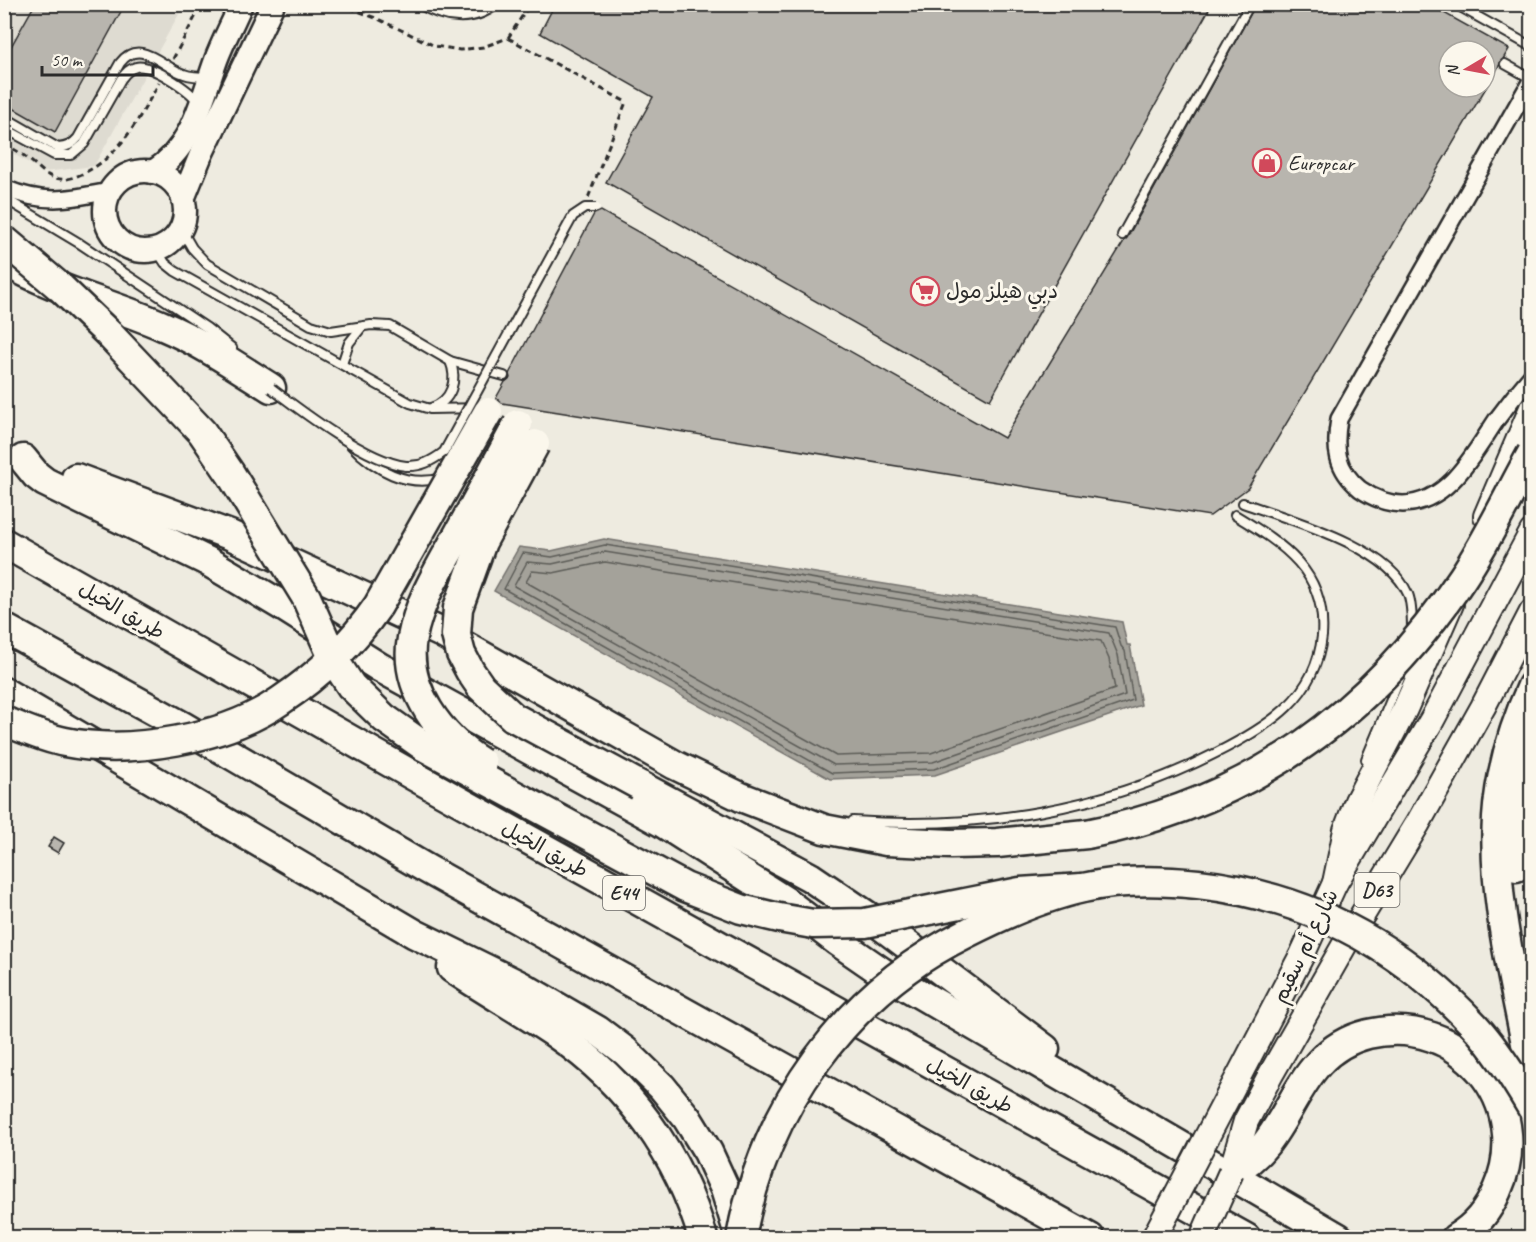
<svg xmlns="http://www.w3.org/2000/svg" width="1536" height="1242" viewBox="0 0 1536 1242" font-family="Caveat,'Playpen Sans Arabic',sans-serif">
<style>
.built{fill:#dedbd1}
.water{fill:#a4a29a;stroke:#74726e;stroke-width:1.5}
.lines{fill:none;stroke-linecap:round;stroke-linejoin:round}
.shore{stroke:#5b5b57;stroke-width:1.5}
.building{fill:#b8b5ae;stroke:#2b2b2b;stroke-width:1.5;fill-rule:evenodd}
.lane-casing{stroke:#2b2b2b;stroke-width:12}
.street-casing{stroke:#2b2b2b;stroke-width:20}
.secondary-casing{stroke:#2b2b2b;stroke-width:27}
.primary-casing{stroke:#2b2b2b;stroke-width:28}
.highway-casing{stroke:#2b2b2b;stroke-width:33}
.path{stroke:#2b2b2b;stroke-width:3;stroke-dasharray:6 4.5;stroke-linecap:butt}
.lane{stroke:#fbf7ec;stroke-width:8}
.street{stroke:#fbf7ec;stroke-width:15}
.secondary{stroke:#fbf7ec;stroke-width:22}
.primary{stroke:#fbf7ec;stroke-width:24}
.highway{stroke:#fbf7ec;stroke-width:28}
.lane-bridge-casing{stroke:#2b2b2b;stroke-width:12;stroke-linecap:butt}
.primary-bridge-casing{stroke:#2b2b2b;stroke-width:28;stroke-linecap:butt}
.highway-bridge-casing{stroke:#2b2b2b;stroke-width:33;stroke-linecap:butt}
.lane-bridge{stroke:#fbf7ec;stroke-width:8}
.primary-bridge{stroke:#fbf7ec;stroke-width:24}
.highway-bridge{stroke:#fbf7ec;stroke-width:28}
.labels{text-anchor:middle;stroke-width:6;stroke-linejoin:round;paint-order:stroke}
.shield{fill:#fbf7ec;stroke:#696865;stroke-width:1.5}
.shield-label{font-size:20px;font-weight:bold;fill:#2b2b2b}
.poi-label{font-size:21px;fill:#2b2b2b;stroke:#fbf7ec;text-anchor:start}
.street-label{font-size:21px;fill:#2b2b2b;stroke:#fbf7ec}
</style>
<rect width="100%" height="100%" fill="#eeebe0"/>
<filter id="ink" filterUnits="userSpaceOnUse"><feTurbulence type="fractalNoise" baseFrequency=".0167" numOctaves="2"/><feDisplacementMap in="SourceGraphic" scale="12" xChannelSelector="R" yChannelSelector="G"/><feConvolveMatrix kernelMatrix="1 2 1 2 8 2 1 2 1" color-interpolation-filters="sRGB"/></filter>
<g filter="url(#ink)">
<path class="built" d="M 5,5 L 184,5 L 94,166 L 44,172 L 5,149 Z"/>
<path class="water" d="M 604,539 L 1122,622 L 1127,645 L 1130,645 L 1141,705 L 935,775 L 830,779 L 494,591 L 519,547 L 551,551 Z"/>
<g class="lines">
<g class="shore">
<path d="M 605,545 L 1115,627 L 1121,646 L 1125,651 L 1133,700 L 934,769 L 832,773 L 504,589 L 523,553 L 552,557 Z"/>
<path d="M 605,552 L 1109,633 L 1118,655 L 1125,695 L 933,762 L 834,765 L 514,586 L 527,562 L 552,564 Z"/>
<path d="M 605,562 L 1101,641 L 1109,659 L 1115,689 L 931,753 L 836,756 L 526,582 L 532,571 L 553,573 Z"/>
</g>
</g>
<g class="building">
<path d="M 35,4 L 125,4 L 55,132 L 4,103 L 4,59 Z"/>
<path d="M 555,4 L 1212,4 L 990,400 L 606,182 L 653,97 L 540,33 Z"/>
<path d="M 1256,4 L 1428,4 L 1509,49 L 1248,488 L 1210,516 L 502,403 L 496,398 L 505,382 L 510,378 L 509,374 L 594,214 L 601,211 L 1004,438 L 1124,241 L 1127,238 ZM 1449,51 L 1485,51 L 1485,87 L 1449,87 Z"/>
<path d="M 54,837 L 64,843 L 58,853 L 48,847 Z"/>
</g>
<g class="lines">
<g class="lane-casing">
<g id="lane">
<path d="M 419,4 C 444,19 472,24 497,4"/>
<path d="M 1455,4 L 1532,47"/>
<path d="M 1505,64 L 1532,79"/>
<path d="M 4,117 L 58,148 C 67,147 72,145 78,138 L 120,63 C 140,37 162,67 184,74 C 192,77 201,77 209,77"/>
<path d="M 4,128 L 54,155 L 71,155 L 84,144 L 121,79 C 125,74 128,69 136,67 C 150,63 190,90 198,102"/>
<path d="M 4,198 L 79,243 L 207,328 L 232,348"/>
<path d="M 181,229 L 192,248 L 207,264 L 311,325 L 331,331 L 371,325 L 390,326 L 450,361 L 504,376"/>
<path d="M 1122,235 L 1250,4"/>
<path d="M 156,249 L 165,263 L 175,271 L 410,403 L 430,409 L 484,408"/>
<path d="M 342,364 L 349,343 L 361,328"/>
<path d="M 431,408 C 452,401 458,380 450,361"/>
<path d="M 351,445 C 375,470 407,488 442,478"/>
<path d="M 1243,503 C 1290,520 1387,545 1408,594 C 1412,604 1412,619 1412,630"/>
<path d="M 1366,759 L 1403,671"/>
<path d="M 853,821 C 979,830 1105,810 1218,752 C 1269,726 1316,697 1322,636 C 1327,572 1283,544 1235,515"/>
</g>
</g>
<g class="street-casing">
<g id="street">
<path d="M 1532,79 L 1339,419 C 1334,448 1336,469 1360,489 C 1373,498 1386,504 1403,504 C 1449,503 1474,453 1497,419 C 1508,404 1520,389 1532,375"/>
<path d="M 4,188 C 45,205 69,199 110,191"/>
</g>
</g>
<g class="secondary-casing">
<g id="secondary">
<circle cx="145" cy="211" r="40"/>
<path d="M 153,172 C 193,147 201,101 216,60 C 223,41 233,23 241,4"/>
<path d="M 183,199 L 200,157 L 273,4"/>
</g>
</g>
<g class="primary-casing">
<g id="primary">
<path d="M 1486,516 L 1532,408"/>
<path d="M 1335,883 L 1346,830 L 1357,801 L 1405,709 L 1451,604"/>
<path d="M 1303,953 L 1335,883 L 1432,720 L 1532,532"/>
<path d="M 1231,1172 L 1246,1121 L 1271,1074 L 1349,937 L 1418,823 L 1483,707 L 1532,612"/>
</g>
</g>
<g class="highway-casing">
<g id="highway">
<path d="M 4,261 C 54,290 110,303 163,326 C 201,342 236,366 271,388"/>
<path d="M 23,459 L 36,475 L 45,482 L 207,561 L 281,605 L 379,667 L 663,823 L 785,901 L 837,941 L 882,972 L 1339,1238"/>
<path d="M 76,478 L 230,535 L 440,632 L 675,765 L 741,797 L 824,829 L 886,841 L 951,844 L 997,843 L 1087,834"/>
<path d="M 4,543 L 414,776 L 1246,1238"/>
<path d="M 4,628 L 184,727 L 427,869 L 1090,1238"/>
<path d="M 1532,686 C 1513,728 1500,772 1497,818 C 1492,905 1517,990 1532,1075"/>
<path d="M 4,692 L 415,934 L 521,986 L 597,1030 L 625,1051 L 662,1087 L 687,1118 L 708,1152 L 725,1189 L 740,1238"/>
<path d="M 639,785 L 810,877 L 878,923 L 1045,1049"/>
<path d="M 1516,867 L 1518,809 L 1532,740"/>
<path d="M 452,968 C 486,991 522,1011 556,1034 C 628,1083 680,1155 703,1238"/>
<path d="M 1231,1172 C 1296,1141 1288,1054 1368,1034 C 1459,1012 1536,1104 1497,1190 C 1489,1209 1475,1227 1456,1238"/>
</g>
</g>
<g class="path">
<path d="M 340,4 L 378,19 L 435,46 L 460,50 L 483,47 L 508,38 L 530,4"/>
<path d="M 1530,4 L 1532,6"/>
<path d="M 508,38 L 626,102 L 588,198"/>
<path d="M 173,59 L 202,4"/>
<path d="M 4,144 C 13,149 21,153 28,159 C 37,165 44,175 55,178 C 65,181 73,178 82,174 C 121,156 139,118 159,83"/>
</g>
<use href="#lane" class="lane"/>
<use href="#street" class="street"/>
<use href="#secondary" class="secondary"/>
<use href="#primary" class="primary"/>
<use href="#highway" class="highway"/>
<g class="lane-bridge-casing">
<path id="lane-bridge" d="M 271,388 C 301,411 368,462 406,466 C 421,467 432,461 444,452 L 573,216 L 585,208 L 596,208"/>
</g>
<g class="primary-bridge-casing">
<g id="primary-bridge">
<path d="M 1154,1238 L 1303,953"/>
<path d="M 1202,1238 L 1231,1172"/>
</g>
</g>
<g class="highway-bridge-casing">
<g id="highway-bridge">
<path d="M 4,240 L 61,288 L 109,334 L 202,432 L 230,473 L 306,597 L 334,660 L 351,686 L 384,718 L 425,747 L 685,887 L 741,909 L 779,918 L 813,924 L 865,923 L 1020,892 L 1082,888"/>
<path d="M 535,444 L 482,542 L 458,608 L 456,635 L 461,654 L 470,671 L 481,687 L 513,717 L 639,785"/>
<path d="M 4,721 C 24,729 44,738 65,742 C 130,755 225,739 280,701 C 319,675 351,645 378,606 L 488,412"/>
<path d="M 482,763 C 441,738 403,689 412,638 C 419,600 441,566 459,533 C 479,497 498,461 518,424"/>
<path d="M 1087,834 C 1250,803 1372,714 1463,577 C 1489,538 1509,494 1532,453"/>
<path d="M 741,1238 C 764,1108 846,993 965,934 C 1002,915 1042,897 1083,888 C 1121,879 1160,880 1198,884 C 1308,896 1399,945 1474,1025 C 1497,1050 1515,1079 1532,1108"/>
</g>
</g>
<use href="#lane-bridge" class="lane-bridge"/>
<use href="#primary-bridge" class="primary-bridge"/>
<use href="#highway-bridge" class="highway-bridge"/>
</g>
</g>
<defs>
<g id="shop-ring" transform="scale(1.5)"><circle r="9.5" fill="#fbf7ec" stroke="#d1495b" stroke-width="1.5"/><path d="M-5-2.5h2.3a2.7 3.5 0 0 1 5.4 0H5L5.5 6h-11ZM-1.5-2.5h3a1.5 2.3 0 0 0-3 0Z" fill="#d1495b"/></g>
<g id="supermarket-ring" transform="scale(1.5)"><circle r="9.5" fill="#fbf7ec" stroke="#d1495b" stroke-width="1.5"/><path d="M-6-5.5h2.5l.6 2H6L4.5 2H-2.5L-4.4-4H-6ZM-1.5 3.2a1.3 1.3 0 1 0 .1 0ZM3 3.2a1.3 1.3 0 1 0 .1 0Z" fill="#d1495b"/></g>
</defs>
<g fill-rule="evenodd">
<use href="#shop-ring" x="1267" y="163"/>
<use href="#supermarket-ring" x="925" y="291"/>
</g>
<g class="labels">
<g class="shield">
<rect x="1354.5" y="873" width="45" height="34" rx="4.5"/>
<rect x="603" y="876" width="42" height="34" rx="4.5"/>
</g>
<g class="shield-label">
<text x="1377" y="897">D63</text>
<text x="624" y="900">E44</text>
</g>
<g class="poi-label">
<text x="1288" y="170">Europcar</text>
<text x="946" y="298">دبي هيلز مول</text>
</g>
<g class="street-label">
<text transform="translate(122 610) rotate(30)" y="7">طريق الخيل</text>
<text transform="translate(545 849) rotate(29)" y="7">طريق الخيل</text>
<text transform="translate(1305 946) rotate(-64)" y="7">شارع أم سقيم</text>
<text transform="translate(970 1085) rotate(29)" y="7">طريق الخيل</text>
</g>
</g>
<rect width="1536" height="1242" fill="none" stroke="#fbf7ec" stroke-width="24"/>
<rect x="12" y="12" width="1512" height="1218" fill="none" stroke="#2b2b2b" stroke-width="2" filter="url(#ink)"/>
<g transform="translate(1467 69) rotate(260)"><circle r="28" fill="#fbf7ec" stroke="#a8a59f" stroke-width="1.5"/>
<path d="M0-4.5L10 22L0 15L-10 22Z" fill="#d1495b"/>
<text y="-9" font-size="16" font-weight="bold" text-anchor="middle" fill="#2b2b2b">N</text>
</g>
<path d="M42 66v9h111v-9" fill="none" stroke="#2b2b2b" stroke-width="3"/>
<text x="51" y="66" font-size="18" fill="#2b2b2b" stroke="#fbf7ec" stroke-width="4.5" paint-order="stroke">50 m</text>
</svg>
